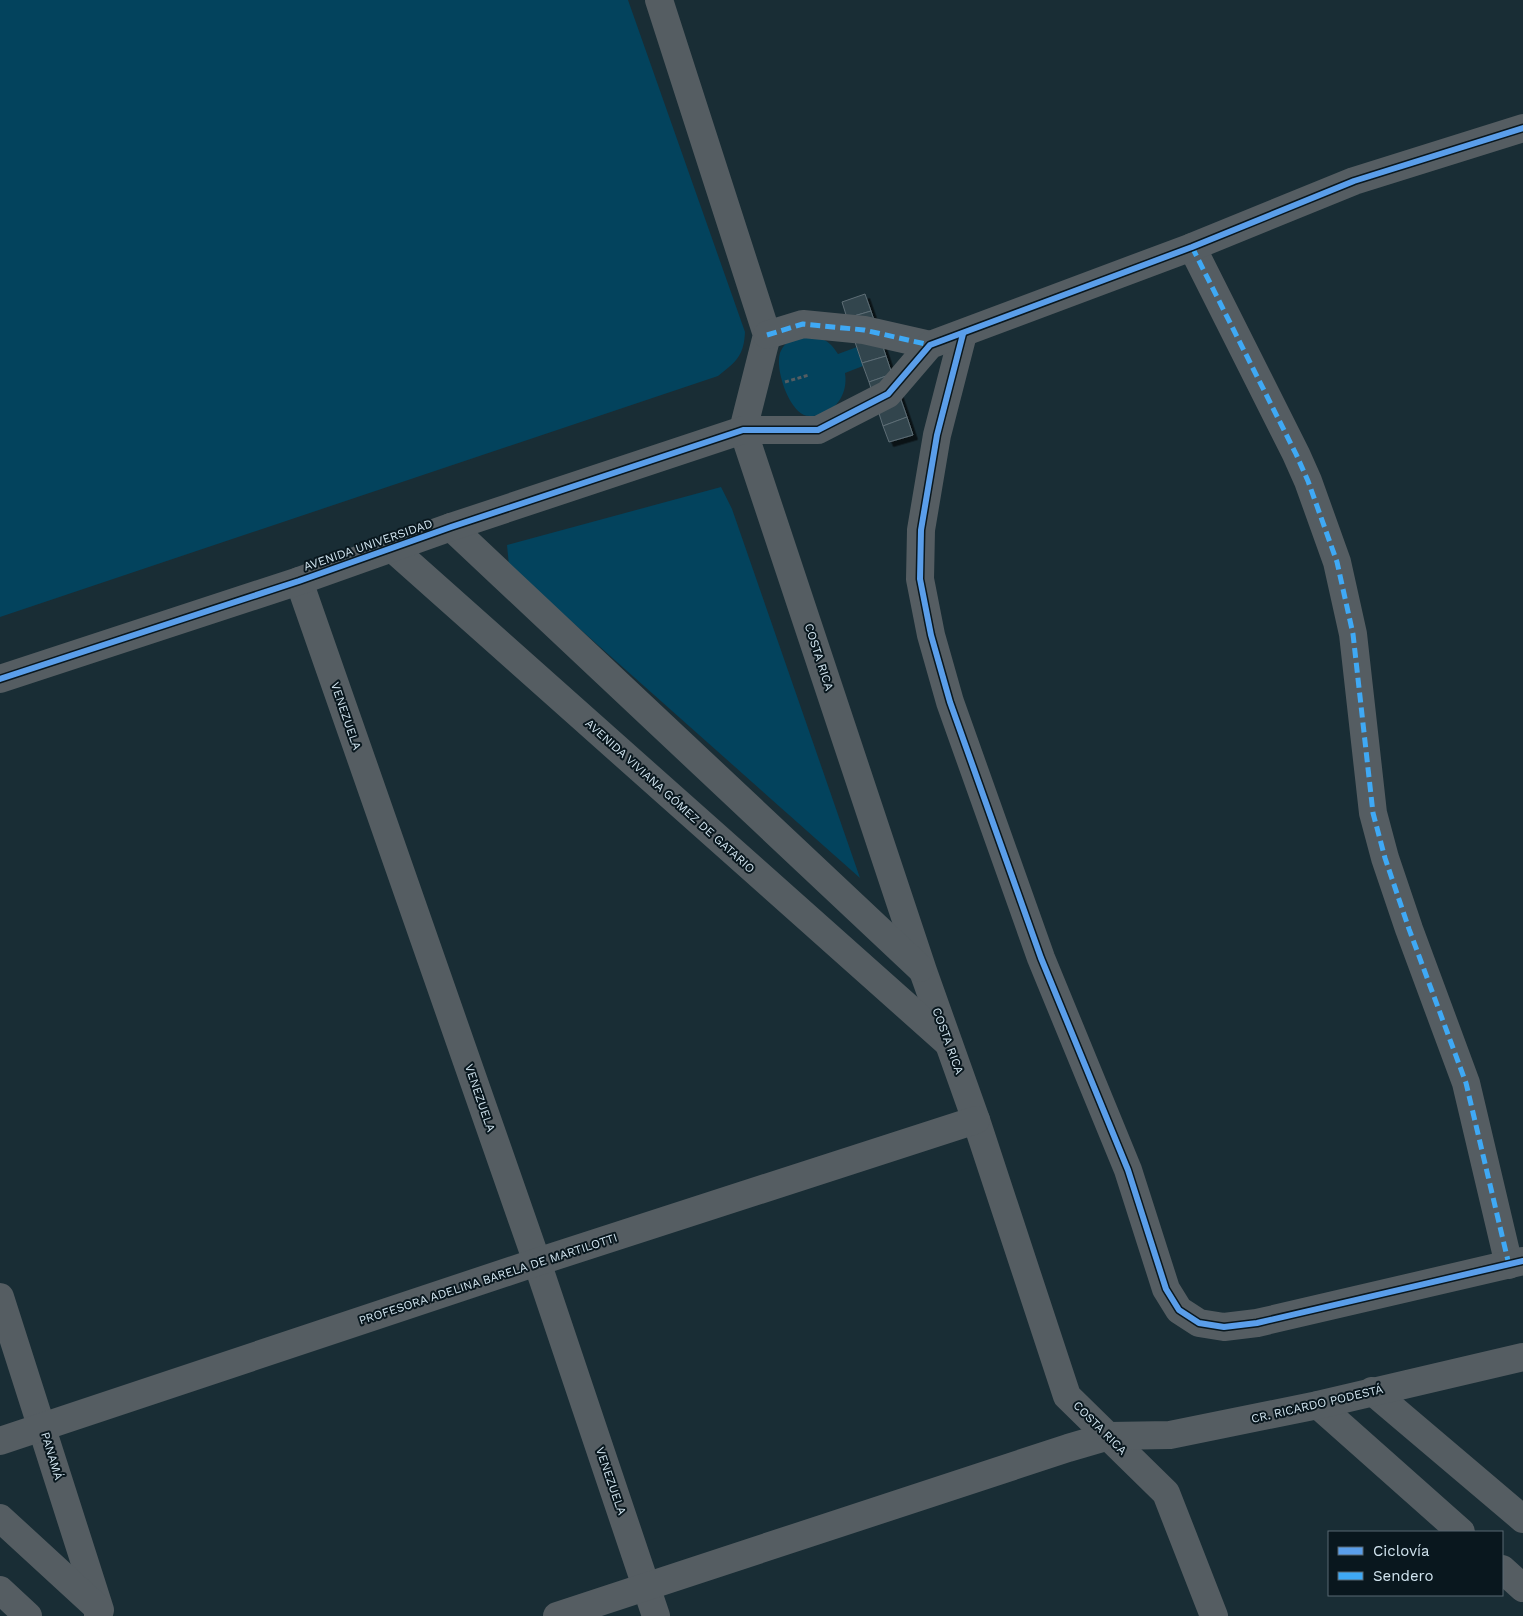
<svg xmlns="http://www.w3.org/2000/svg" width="1523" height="1616" viewBox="0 0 1523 1616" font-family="'Work Sans',sans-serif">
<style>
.green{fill:#03435d}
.building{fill:#30454e;stroke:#5e6d75;filter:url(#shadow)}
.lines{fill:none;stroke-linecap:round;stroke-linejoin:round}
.path{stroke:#545d62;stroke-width:3;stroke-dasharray:4 2.5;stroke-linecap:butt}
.street{stroke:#555d62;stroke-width:28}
.quiet{stroke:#3fa9f5;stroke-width:5;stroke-dasharray:10 5;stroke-linecap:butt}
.cycleway-casing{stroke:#09171e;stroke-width:9}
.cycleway{stroke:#5a9eea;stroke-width:6}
.labels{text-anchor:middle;stroke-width:4;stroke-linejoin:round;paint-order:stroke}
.street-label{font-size:12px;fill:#d2e5f0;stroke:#09171e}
</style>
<defs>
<filter id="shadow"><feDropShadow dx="4.5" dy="4.5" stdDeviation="0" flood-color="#0009"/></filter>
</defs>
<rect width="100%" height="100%" fill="#192d35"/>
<g class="green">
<path d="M 0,0 L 628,0 L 745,332 C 744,356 736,362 718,376 L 0,617 Z"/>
<path d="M 796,336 C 816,337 826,335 838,354 L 857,347 L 863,366 L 845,373 C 848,392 838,409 820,415 C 815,416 809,417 804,415 C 788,408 775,369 780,353 C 783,345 789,340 796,336 Z"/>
<path d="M 721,487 L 732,509 L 860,878 L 509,566 L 507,545 Z"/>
</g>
<g class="building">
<path d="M 865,294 L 871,311 L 847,318 L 842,302 Z"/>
<path d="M 871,311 L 886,356 L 862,363 L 847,318 Z"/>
<path d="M 886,356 L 892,374 L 869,382 L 862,363 Z"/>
<path d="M 892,374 L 907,417 L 883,426 L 869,382 Z"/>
<path d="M 907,417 L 913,435 L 889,442 L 883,426 Z"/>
</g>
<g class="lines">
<path class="path" d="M 785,382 L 809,375"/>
<g class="street">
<path d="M 659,0 L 767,335 L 743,430"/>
<path d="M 1192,247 L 1296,454 L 1308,481 L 1337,562 L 1353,634 L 1373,813 L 1385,858 L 1409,929 L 1466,1083 L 1509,1265"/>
<path d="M 963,334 L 937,435 L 921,530 L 920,579 L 931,635 L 950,702 L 1041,958 L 1128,1170 L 1166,1289 L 1179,1310 L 1199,1323 L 1224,1327 L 1257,1323 L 1523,1261"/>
<path d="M 767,335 L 803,324 L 864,330 L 930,345"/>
<path d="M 743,430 L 923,971 L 976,1120 L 1067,1396 L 1166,1493 L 1214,1616"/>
<path d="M 451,527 L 920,968"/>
<path d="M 392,548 L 947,1042"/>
<path d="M 299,581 L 537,1262 L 656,1616"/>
<path d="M 0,679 L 299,581 L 451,527 L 743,430 L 818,430 L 888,394 L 930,345 L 1192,247 L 1354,181 L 1523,128"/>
<path d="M 0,1297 L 100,1610 L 98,1616"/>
<path d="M 1372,1391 L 1523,1519"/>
<path d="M 1318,1405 L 1461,1532"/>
<path d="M 0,1441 L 537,1262 L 976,1120"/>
<path d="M 0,1518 L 98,1608"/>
<path d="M 1502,1569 L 1523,1588"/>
<path d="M 0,1590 L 28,1616"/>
<path d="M 557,1616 L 1068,1448 L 1109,1436 L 1170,1435 L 1318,1405 L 1523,1357"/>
</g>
<g class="quiet">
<path d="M 1192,247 L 1296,454 L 1308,481 L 1337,562 L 1353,634 L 1373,813 L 1385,858 L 1409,929 L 1466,1083 L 1509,1265"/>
<path d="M 767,335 L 803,324 L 864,330 L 930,345"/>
</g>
<g class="cycleway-casing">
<g id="cycleway">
<path d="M 963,334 L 937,435 L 921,530 L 920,579 L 931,635 L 950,702 L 1041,958 L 1128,1170 L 1166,1289 L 1179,1310 L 1199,1323 L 1224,1327 L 1257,1323 L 1523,1261"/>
<path d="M 0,679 L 299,581 L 451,527 L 743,430 L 818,430 L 888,394 L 930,345 L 1192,247 L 1354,181 L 1523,128"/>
</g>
</g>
<use href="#cycleway" class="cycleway"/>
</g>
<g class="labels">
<g class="street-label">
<text transform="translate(368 545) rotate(-19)" y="4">AVENIDA UNIVERSIDAD</text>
<text transform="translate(819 657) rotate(72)" y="4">COSTA RICA</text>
<text transform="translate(346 716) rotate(71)" y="4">VENEZUELA</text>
<text transform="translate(670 796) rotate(42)" y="4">AVENIDA VIVIANA GÓMEZ DE GATARIO</text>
<text transform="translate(948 1041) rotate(70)" y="4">COSTA RICA</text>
<text transform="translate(480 1098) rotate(71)" y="4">VENEZUELA</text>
<text transform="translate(488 1279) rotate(-18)" y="4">PROFESORA ADELINA BARELA DE MARTILOTTI</text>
<text transform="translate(1317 1404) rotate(-13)" y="4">CR. RICARDO PODESTÁ</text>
<text transform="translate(1100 1428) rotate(45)" y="4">COSTA RICA</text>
<text transform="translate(52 1456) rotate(73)" y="4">PANAMÁ</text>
<text transform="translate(611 1481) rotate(71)" y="4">VENEZUELA</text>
</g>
</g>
<rect x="1328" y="1531" width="175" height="65" fill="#09171e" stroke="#596972"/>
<rect x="1338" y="1547" width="25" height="8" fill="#5a9eea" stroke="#596972"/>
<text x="1373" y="1556" font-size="15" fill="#d2e5f0">Ciclovía</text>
<rect x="1338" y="1572" width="25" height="8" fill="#3fa9f5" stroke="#596972"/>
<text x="1373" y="1581" font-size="15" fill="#d2e5f0">Sendero</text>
</svg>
